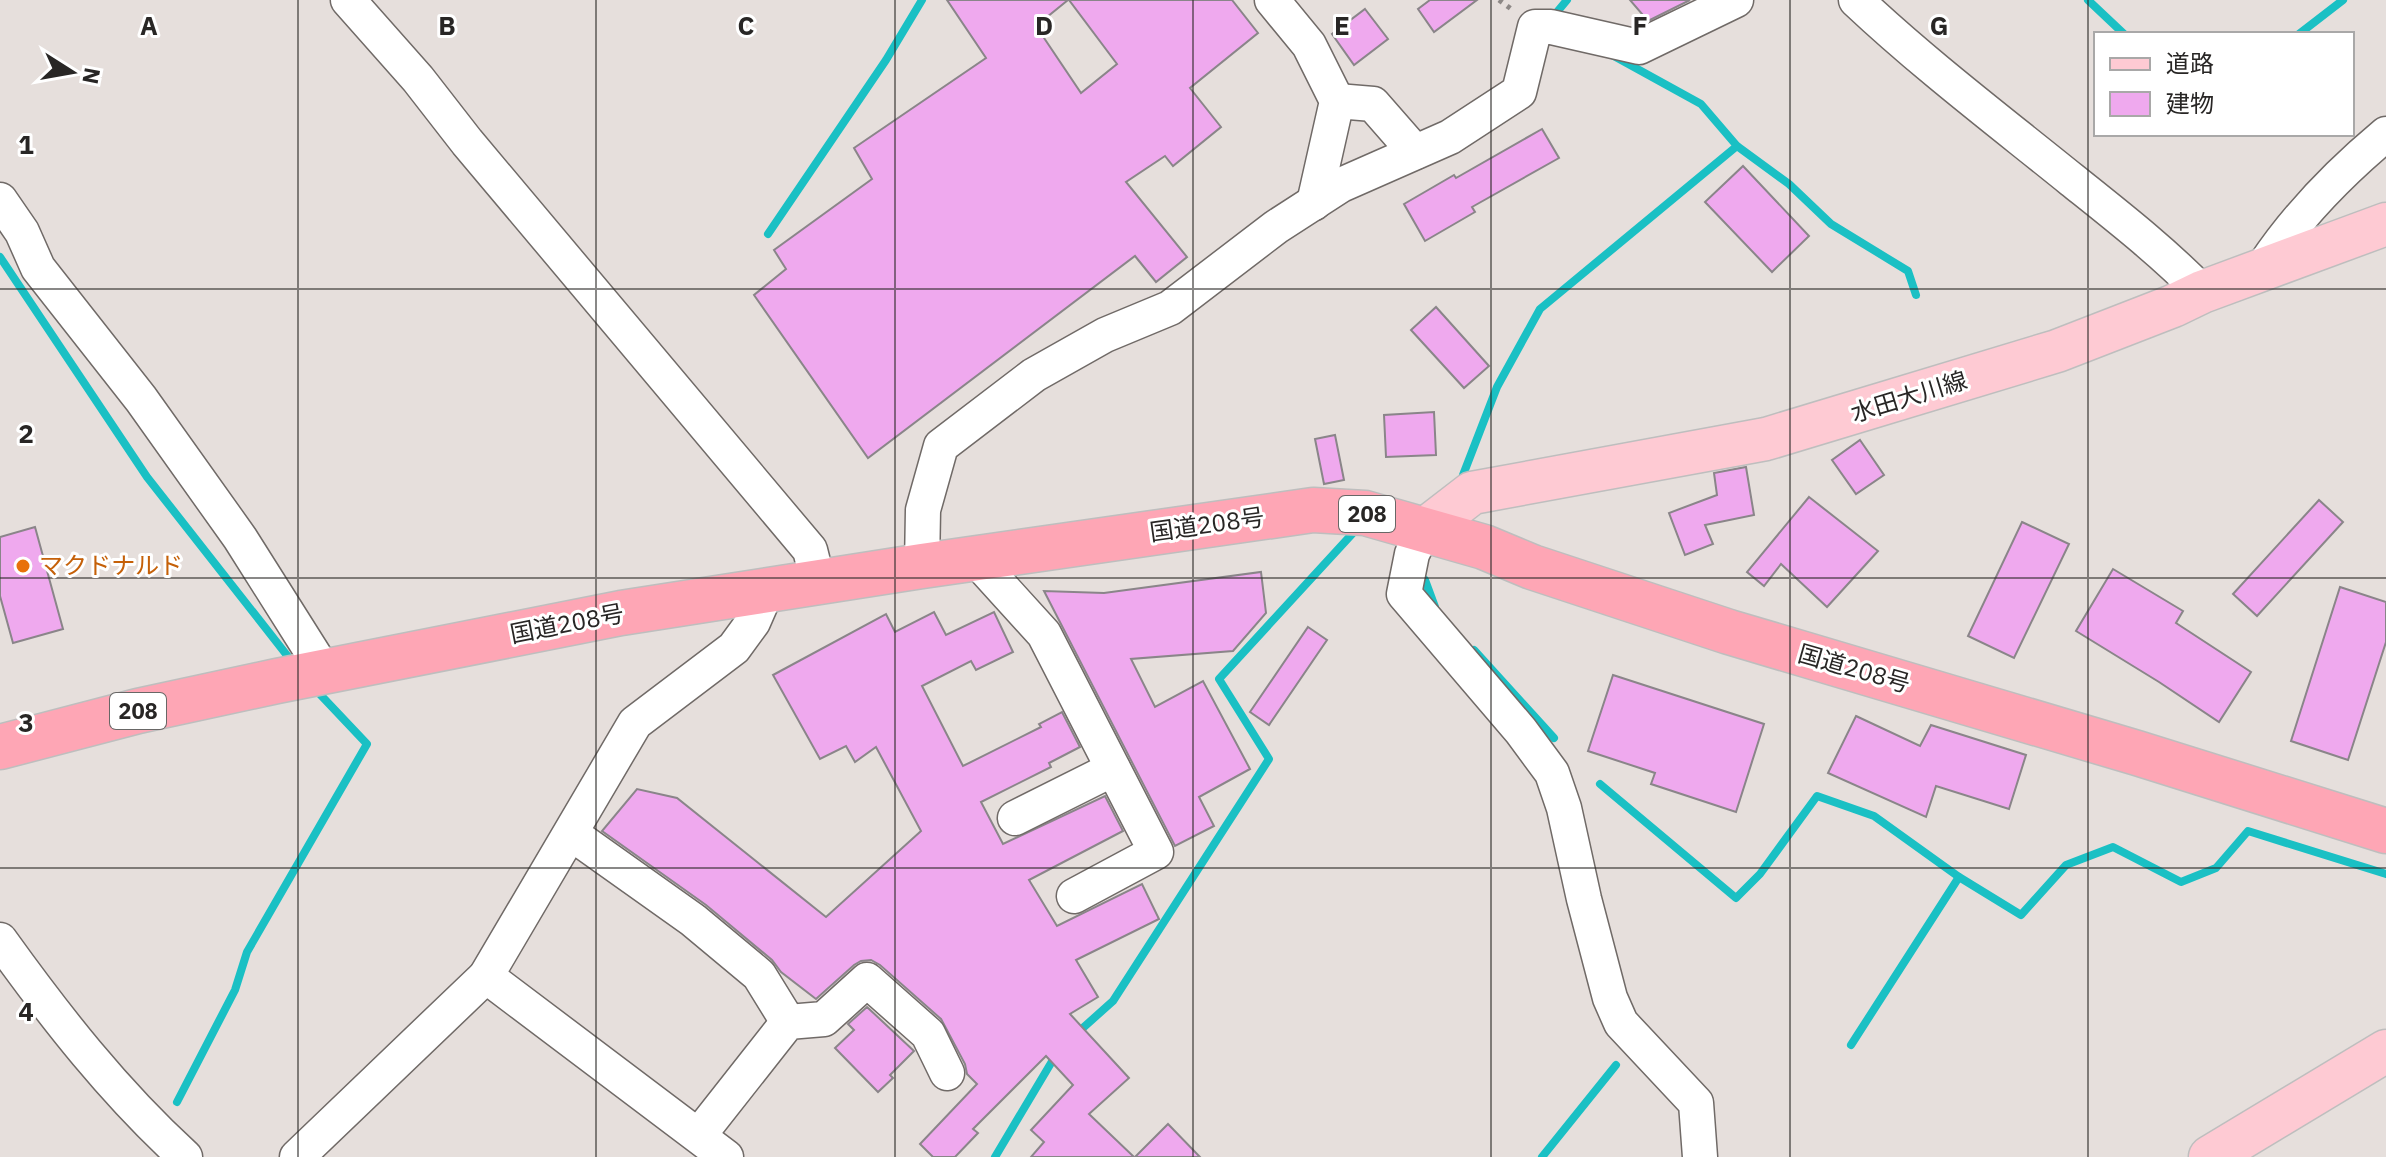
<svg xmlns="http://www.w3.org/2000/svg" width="2386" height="1157" viewBox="0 0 2386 1157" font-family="'IBM Plex Sans','Noto Sans JP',sans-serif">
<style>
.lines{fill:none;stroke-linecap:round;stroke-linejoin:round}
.stream{stroke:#1ac0c4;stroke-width:8}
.building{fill:#efa9ee;stroke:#8a8589;stroke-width:2}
.minor-casing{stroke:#706a67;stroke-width:37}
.major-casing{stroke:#bebebe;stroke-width:45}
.highway-casing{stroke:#bebebe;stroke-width:47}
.path{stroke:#8d8886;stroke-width:5;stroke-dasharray:4 6;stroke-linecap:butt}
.minor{stroke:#fff;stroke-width:34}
.major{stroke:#fecad3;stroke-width:42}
.highway{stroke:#fea6b5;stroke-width:44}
.grid{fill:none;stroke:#282625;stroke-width:2;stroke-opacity:0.55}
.food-dot{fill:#e8710a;stroke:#fff;stroke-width:3}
.labels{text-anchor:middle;stroke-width:6;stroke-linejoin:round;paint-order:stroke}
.shield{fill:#fff;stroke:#686766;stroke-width:2}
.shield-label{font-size:22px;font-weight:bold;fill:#282625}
.street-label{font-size:24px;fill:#282625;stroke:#fff}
.food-label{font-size:24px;fill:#c56008;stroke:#fff;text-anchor:start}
.grid-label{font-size:26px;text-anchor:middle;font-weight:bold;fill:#282625;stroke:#fff;stroke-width:6;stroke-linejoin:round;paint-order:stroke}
</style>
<rect width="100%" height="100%" fill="#e6dfdc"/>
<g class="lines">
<g class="stream">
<path d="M 2088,0 L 2124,34"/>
<path d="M 1558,18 L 1557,12 L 1567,0"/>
<path d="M 2299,34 L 2343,0"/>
<path d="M 1612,55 L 1701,104 L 1737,146 L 1789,184 L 1831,224 L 1908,271 L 1916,295"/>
<path d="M 768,234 L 886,60 L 922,0"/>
<path d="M 0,257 L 147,477 L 293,663"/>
<path d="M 1463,475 L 1497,387 L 1540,309 L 1737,146"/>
<path d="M 1425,580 L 1435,607"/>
<path d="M 1474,650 L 1554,738"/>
<path d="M 1600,784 L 1736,898 L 1760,874 L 1817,796 L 1874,816 L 1959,877 L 2021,915 L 2066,865 L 2113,847 L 2181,882 L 2216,868 L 2248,831 L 2386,874"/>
<path d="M 1075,1035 L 1113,1001 L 1269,759 L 1219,679 L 1353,533"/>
<path d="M 1851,1045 L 1959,877"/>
<path d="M 177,1102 L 235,990 L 247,952 L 367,744 L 315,689"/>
<path d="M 995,1157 L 1057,1053"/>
<path d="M 1542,1157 L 1616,1065"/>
</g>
</g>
<g class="building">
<path d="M 947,0 L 1068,0 L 1036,26 L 1081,93 L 1117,64 L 1069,0 L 1232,0 L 1258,33 L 1190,88 L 1221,127 L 1173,166 L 1165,156 L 1126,182 L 1187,257 L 1156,282 L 1135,256 L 868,458 L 754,295 L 786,269 L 774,250 L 872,179 L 854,148 L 986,58 Z"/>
<path d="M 1430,0 L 1477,0 L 1434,32 L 1418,9 Z"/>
<path d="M 1630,0 L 1690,0 L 1648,21 Z"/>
<path d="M 1365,9 L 1388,39 L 1354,65 L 1332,34 Z"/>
<path d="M 1542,129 L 1559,158 L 1472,207 L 1475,212 L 1425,241 L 1404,204 L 1454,175 L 1456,178 Z"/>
<path d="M 1743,166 L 1809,236 L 1772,272 L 1705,202 Z"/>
<path d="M 1436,307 L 1489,366 L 1464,388 L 1411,330 Z"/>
<path d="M 1434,412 L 1436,455 L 1386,457 L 1384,415 Z"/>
<path d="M 1335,435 L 1344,480 L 1324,484 L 1315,439 Z"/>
<path d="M 1860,440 L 1884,475 L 1856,494 L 1832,460 Z"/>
<path d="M 1746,467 L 1754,515 L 1705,525 L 1713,544 L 1685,555 L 1669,513 L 1717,495 L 1714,473 Z"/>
<path d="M 1809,497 L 1878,551 L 1827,607 L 1781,564 L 1764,586 L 1747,572 Z"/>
<path d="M 2319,500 L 2343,522 L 2257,616 L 2233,594 Z"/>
<path d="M 2022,522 L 2069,544 L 2014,658 L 1968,636 Z"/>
<path d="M 35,527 L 63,629 L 13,643 L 0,596 L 0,537 Z"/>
<path d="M 2113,569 L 2183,611 L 2176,623 L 2251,672 L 2219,722 L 2159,682 L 2076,631 Z"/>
<path d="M 1261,572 L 1266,613 L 1233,651 L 1131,659 L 1155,707 L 1203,681 L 1250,769 L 1199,797 L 1214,826 L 1175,846 L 1044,591 L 1104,593 Z"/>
<path d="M 2340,587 L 2386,602 L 2386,642 L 2348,760 L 2291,741 Z"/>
<path d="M 934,612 L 946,635 L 994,612 L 1013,652 L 976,670 L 971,661 L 922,686 L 963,766 L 1041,727 L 1039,724 L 1062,712 L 1080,747 L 1049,763 L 1051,767 L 981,802 L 1003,844 L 1105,796 L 1123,831 L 1029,880 L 1057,926 L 1142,884 L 1159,919 L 1076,960 L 1098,997 L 1070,1014 L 1129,1078 L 1089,1114 L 1134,1157 L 1031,1157 L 1044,1142 L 1031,1130 L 1073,1085 L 1046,1056 L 973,1129 L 978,1133 L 955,1157 L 933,1157 L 920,1144 L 977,1084 L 967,1074 L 965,1064 L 941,1019 L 880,965 L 871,960 L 861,961 L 854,965 L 816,999 L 781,972 L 772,960 L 706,905 L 602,831 L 637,789 L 677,798 L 826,917 L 921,831 L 876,747 L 855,762 L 846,746 L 820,759 L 773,675 L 886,614 L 895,632 Z"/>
<path d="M 1308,627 L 1327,640 L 1269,725 L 1250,712 Z"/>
<path d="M 1613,675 L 1764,724 L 1736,812 L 1651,784 L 1655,773 L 1588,751 Z"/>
<path d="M 1856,716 L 1920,746 L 1931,725 L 2026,755 L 2009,809 L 1936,786 L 1926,817 L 1828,773 Z"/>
<path d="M 867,1007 L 914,1051 L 890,1075 L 893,1078 L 878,1092 L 835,1048 L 854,1030 L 848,1024 Z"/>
<path d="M 1168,1124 L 1200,1157 L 1135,1157 Z"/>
</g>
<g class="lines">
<g class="minor-casing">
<g id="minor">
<path d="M 348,0 L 418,79 L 467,142 L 810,550 L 818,582"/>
<path d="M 1272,0 L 1309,45 L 1337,101 L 1314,203"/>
<path d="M 1856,0 C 1924,64 1999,121 2072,180 C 2117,216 2162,251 2202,292"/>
<path d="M 1337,101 L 1373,104 L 1415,152"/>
<path d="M 0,200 L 22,232 L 38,268 L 141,399 L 240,538 L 324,671"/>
<path d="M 2260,272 C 2294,219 2338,174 2386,134"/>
<path d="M 1424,530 L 1412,554 L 1404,594 L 1521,731 L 1552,773 L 1564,808 L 1584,899 L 1610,998 L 1621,1023 L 1696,1103 L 1700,1157"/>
<path d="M 975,558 L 1044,634 L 1156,852 L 1074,896"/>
<path d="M 922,566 L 923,510 L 941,446 L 1034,375 L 1105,335 L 1170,308 L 1276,227 L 1341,185 L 1450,137 L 1519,92 L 1535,27 L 1551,27 L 1639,47 L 1736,0"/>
<path d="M 1015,818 L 1113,769"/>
<path d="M 572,834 L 693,920 L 759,975 L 788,1022"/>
<path d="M 0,940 C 56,1018 114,1092 185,1157"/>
<path d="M 486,976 L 726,1157"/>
<path d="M 699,1135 L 788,1022 L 824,1019 L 867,980 L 928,1034 L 947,1073"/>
<path d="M 297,1157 L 486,976 L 635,723 L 734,648 L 753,622 L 767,590"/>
</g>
</g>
<g class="major-casing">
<g id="major">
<path d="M 1424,530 L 1472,493 L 1766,439 L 2057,351 L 2173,306 L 2202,292 L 2386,224"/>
<path d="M 2210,1157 L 2386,1051"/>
</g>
</g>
<g class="highway-casing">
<path id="highway" d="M 0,747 L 138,711 L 277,681 L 621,613 L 922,566 L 1313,510 L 1365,513 L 1484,547 L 1532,567 L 1729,632 L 2137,753 L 2386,831"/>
</g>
<path class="path" d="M 1499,0 L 1514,11"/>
<use href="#minor" class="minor"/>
<use href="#major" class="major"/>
<use href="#highway" class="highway"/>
</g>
<path class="grid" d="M 298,0 L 298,1157M 596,0 L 596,1157M 895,0 L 895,1157M 1193,0 L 1193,1157M 1491,0 L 1491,1157M 1790,0 L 1790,1157M 2088,0 L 2088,1157M 0,289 L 2386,289M 0,578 L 2386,578M 0,868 L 2386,868"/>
<circle class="food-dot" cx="23" cy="566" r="8"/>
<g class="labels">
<g class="shield">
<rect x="1339" y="496" width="56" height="36" rx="6"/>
<rect x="110" y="693" width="56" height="36" rx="6"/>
</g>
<g class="shield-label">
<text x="1367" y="522">208</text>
<text x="138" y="719">208</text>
</g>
<g class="street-label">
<text transform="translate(1909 397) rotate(-17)" y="8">水田大川線</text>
<text transform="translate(1207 525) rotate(-8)" y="8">国道208号</text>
<text transform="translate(567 624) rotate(-11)" y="8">国道208号</text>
<text transform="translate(1854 669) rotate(16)" y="8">国道208号</text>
</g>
<g class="food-label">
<text x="39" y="574">マクドナルド</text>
</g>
</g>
<g class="grid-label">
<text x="149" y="35">A</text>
<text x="447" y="35">B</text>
<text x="746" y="35">C</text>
<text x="1044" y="35">D</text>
<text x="1342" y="35">E</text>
<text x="1640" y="35">F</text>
<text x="1939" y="35">G</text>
<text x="26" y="154">1</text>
<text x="26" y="443">2</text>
<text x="26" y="732">3</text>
<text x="26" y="1021">4</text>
</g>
<rect x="2094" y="32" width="260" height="104" fill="#ffffff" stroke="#a9a8a8" stroke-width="2"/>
<rect x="2110" y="58" width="40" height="12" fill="#fecad3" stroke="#a9a8a8" stroke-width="2"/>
<text x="2166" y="72" font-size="24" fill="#282625">道路</text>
<rect x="2110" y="92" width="40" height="24" fill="#efa9ee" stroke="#a9a8a8" stroke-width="2"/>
<text x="2166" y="112" font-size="24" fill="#282625">建物</text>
<g transform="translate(72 72) rotate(101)" stroke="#ffffff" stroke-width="6" paint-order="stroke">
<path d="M0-6L14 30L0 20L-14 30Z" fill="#282625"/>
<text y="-12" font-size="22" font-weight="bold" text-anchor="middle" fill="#282625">N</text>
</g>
</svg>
